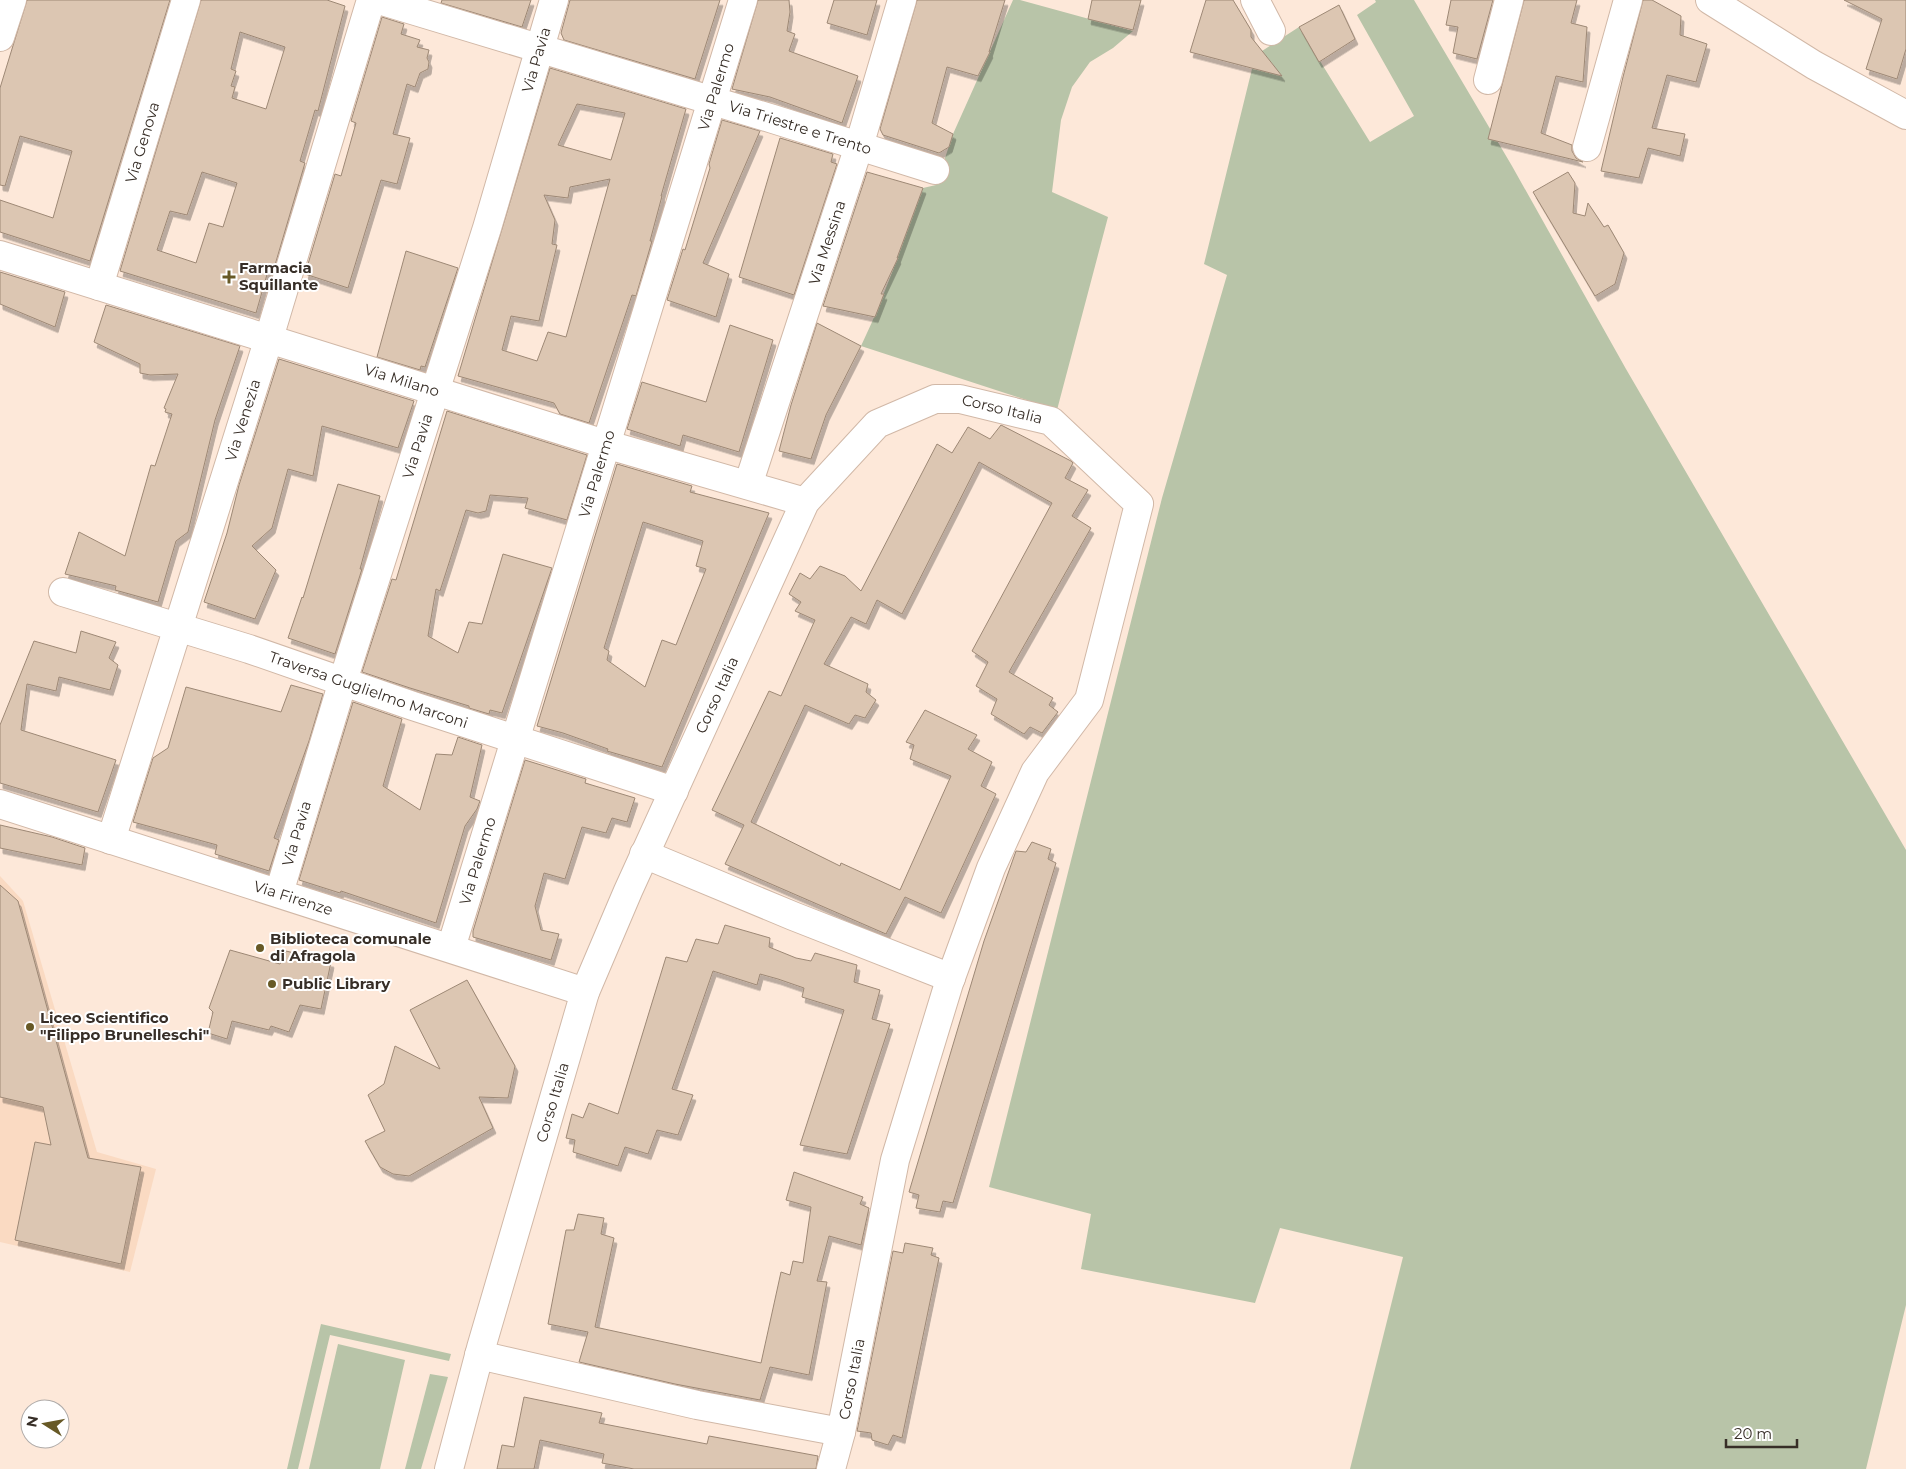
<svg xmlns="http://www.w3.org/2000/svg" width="1906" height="1469" viewBox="0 0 1906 1469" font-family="Montserrat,sans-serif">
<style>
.built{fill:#fadac2}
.green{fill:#b8c4a8}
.building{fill:#dcc6b2;stroke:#9d8875;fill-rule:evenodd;filter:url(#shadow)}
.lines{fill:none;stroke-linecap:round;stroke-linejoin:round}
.minor-casing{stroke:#d1b8a7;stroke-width:30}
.minor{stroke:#fff;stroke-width:28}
.poi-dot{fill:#675926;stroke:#fff;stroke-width:2}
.labels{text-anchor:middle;stroke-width:4;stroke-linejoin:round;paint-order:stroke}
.street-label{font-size:15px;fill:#372e27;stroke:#fff}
.poi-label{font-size:15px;font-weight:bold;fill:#372e27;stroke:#fff;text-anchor:start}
</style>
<defs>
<filter id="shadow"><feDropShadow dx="3" dy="5.5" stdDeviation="0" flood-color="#0004"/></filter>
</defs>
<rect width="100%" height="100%" fill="#fde8d9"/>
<path class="built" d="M 0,876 L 23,901 L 97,1152 L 156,1169 L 130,1272 L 0,1242 Z"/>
<g class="green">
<path d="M 1013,0 L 1020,0 L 1133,31 L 1113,48 L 1090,62 L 1072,87 L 1061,120 L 1052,192 L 1108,217 L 1057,410 L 861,346 C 886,294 903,241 923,188 L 936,185 L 953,134 Z"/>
<path d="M 1375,0 L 1414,0 L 1512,166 L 1626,369 L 1906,850 L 1906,1305 L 1866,1469 L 1350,1469 L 1403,1257 L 1280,1228 L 1255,1303 L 1081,1269 L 1091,1214 L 989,1187 L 1162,498 L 1227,275 L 1204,264 L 1252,69 L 1264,71 L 1274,66 L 1262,51 L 1299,27 L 1370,142 L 1414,116 L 1357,15 L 1376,2 Z"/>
<path d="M 321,1324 L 451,1354 L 449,1361 L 330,1335 L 298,1469 L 287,1469 Z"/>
<path d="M 338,1344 L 405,1360 L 380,1469 L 309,1469 Z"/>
<path d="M 430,1374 L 448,1377 L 421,1469 L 405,1469 Z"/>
</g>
<g class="building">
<path d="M 27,0 L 170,0 L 90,261 L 0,232 L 0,200 L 53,218 L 72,151 L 20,136 L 5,186 L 0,185 L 0,88 Z"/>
<path d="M 201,0 L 327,0 L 345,6 L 318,111 L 315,110 L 300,161 L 305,163 L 275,265 L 270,264 L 256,313 L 120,271 ZM 240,32 L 285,47 L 266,109 L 232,98 L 235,87 L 231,86 L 236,71 L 231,69 ZM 202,172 L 237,183 L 223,227 L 209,223 L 196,263 L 157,250 L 170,211 L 187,215 Z"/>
<path d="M 442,0 L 531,0 L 522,27 L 441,3 Z"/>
<path d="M 570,0 L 720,0 L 695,79 L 564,40 L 561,33 Z"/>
<path d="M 758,0 L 789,0 L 790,12 L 787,31 L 795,34 L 789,51 L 858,76 L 842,123 L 770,97 L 732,89 Z"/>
<path d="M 834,0 L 877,0 L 867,35 L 827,23 Z"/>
<path d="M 917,0 L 1005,0 L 989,52 L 990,52 L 978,76 L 947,67 L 932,123 L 953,134 L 949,147 L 939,153 L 883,135 L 880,129 Z"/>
<path d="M 1092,0 L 1141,0 L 1133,30 L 1088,19 Z"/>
<path d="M 1206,0 L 1233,0 L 1251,30 L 1251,37 L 1282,76 L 1190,52 Z"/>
<path d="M 1451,0 L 1493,0 L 1477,59 L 1453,53 L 1458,27 L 1446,25 Z"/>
<path d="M 1524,0 L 1577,0 L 1571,23 L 1587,27 L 1583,82 L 1556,76 L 1541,133 L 1572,145 L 1572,151 L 1576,158 L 1583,162 L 1488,139 Z"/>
<path d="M 1643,0 L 1652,0 L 1681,16 L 1680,35 L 1707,44 L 1696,82 L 1667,75 L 1652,128 L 1685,134 L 1680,156 L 1648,148 L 1639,178 L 1601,171 L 1623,77 Z"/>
<path d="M 1844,0 L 1906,0 L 1906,49 L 1897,79 L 1866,69 L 1882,19 Z"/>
<path d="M 1339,5 L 1355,39 L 1319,62 L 1299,27 Z"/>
<path d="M 382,17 L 404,24 L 401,34 L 420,40 L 417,47 L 429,50 L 427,58 L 429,62 L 428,69 L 420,73 L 415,87 L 407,84 L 393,134 L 410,138 L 397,184 L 381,180 L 348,288 L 305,274 L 335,174 L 341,176 L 356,123 L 351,121 Z"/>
<path d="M 550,68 L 686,109 L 661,196 L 662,196 L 650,241 L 652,241 L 636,296 L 632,295 L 589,423 L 560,414 L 554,403 L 458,376 ZM 577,104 L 625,113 L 611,160 L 558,145 ZM 610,179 L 566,337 L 548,332 L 537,361 L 502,350 L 511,316 L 539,321 L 557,245 L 552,244 L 555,220 L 544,195 L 568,198 L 570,187 Z"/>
<path d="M 722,120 L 760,131 L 703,263 L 729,274 L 716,317 L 667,300 L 683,249 L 685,250 L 710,168 L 709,164 Z"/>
<path d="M 780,138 L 833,154 L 831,162 L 837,164 L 794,295 L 739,277 Z"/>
<path d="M 867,172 L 923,188 L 897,258 L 898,258 L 881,294 L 884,294 L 875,317 L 823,306 Z"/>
<path d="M 1568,172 L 1575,183 L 1573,213 L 1585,216 L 1588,203 L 1604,227 L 1608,225 L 1624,253 L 1615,284 L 1595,296 L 1533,192 Z"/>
<path d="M 406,251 L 458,268 L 425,367 L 421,366 L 420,370 L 377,357 Z"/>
<path d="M 0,272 L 65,292 L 55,327 L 0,304 Z"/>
<path d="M 106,305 L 240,346 L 215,420 L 188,532 L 176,541 L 158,602 L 115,590 L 116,586 L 65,574 L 79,532 L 125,556 L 151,465 L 155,466 L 172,414 L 165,412 L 166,409 L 164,408 L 178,374 L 150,375 L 140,373 L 140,364 L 94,342 Z"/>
<path d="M 817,323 L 861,346 L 826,415 L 811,459 L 779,451 L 791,405 Z"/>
<path d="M 730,325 L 773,340 L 739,452 L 683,435 L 680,446 L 627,429 L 642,382 L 706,402 Z"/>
<path d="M 279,359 L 414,401 L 398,448 L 322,426 L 313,476 L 288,469 L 272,528 L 252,546 L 276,570 L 255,619 L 204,602 L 227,533 L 239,485 Z"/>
<path d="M 447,411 L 587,455 L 567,520 L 525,508 L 528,498 L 490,495 L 486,511 L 478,513 L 466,510 L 440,591 L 436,589 L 428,636 L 458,653 L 469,622 L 482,624 L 503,554 L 552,568 L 502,713 L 490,710 L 489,714 L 469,708 L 469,706 L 410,688 L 362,672 L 392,579 L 396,580 Z"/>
<path d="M 1001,425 L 1071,461 L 1073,463 L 1065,478 L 1088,490 L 1072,516 L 1091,528 L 1009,672 L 1053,698 L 1049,705 L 1058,712 L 1042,733 L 1030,727 L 1024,734 L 991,714 L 997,699 L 976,686 L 988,662 L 972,651 L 1052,503 L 979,462 L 902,614 L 877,600 L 866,624 L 851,617 L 824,664 L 868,684 L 866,692 L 876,700 L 865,718 L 855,715 L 849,724 L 805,705 L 751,822 L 840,866 L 841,863 L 900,890 L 951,776 L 910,759 L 914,745 L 906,742 L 925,710 L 977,735 L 968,749 L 992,762 L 981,786 L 996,794 L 941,913 L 905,897 L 886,934 L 725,864 L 744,825 L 712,810 L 769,691 L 781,696 L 815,620 L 795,611 L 801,602 L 789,594 L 800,573 L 810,579 L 820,566 L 845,576 L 861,591 L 937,444 L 952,453 L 968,427 L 990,439 Z"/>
<path d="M 617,464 L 692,486 L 690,492 L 769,513 L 662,767 L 607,751 L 608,749 L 563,733 L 537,726 ZM 643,522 L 703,541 L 696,566 L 706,569 L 676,645 L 662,640 L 645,687 L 607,660 L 609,651 L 604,648 Z"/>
<path d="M 338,484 L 380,496 L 360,569 L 362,569 L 335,654 L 288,638 L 302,597 L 303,598 Z"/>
<path d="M 81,631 L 116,642 L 109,658 L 118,665 L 110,690 L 59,677 L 56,691 L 27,684 L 21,730 L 116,760 L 98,812 L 0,783 L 0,725 L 34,641 L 76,653 Z"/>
<path d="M 291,685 L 323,694 L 309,741 L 274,838 L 279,840 L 269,871 L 215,854 L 217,845 L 133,822 L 153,758 L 168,748 L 186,687 L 281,712 Z"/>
<path d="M 353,702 L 402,719 L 383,786 L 420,810 L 436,754 L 452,755 L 458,737 L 482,745 L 470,797 L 480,801 L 477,809 L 465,826 L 436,923 L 341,891 L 340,893 L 299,880 Z"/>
<path d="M 525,760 L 586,779 L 585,783 L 635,798 L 627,822 L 612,818 L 606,833 L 582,827 L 565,879 L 544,873 L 535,906 L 541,930 L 559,934 L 551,960 L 473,937 L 473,931 Z"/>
<path d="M 0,825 L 52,837 L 85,848 L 82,865 L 0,848 Z"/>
<path d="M 1032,842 L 1051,849 L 1048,859 L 1056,863 L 953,1203 L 943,1201 L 940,1212 L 916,1208 L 919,1195 L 909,1192 L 984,941 L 1016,851 L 1026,852 Z"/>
<path d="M 0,885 L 18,901 L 88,1158 L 141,1167 L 121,1264 L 15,1240 L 35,1142 L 51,1145 L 43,1107 L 0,1097 Z"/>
<path d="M 725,925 L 770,938 L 769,947 L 796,958 L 811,961 L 815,953 L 857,965 L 854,982 L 880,990 L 872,1019 L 890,1024 L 847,1154 L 800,1145 L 844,1010 L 802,997 L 804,988 L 778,979 L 760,974 L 757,985 L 713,971 L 672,1089 L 693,1095 L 678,1135 L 657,1130 L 648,1154 L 625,1147 L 618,1166 L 573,1152 L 575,1140 L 566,1138 L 572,1114 L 583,1118 L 589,1103 L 618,1114 L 666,957 L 687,962 L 696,939 L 718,944 Z"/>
<path d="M 230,950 L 280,964 L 286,951 L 331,962 L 321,1009 L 300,1005 L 289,1032 L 271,1026 L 269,1030 L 232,1021 L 227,1039 L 208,1033 L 213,1012 L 209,1008 Z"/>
<path d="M 467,980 L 515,1066 L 508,1098 L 479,1097 L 493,1128 L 409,1176 L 393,1174 L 380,1167 L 365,1141 L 385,1131 L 368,1095 L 384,1084 L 395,1046 L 440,1069 L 410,1010 Z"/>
<path d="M 794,1172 L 863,1197 L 860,1204 L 869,1208 L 861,1245 L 829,1236 L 817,1281 L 827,1282 L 809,1375 L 770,1367 L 760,1400 L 675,1384 L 579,1362 L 588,1332 L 548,1324 L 566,1230 L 574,1230 L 578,1214 L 604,1218 L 601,1234 L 614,1238 L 595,1327 L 761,1363 L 781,1272 L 790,1275 L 793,1261 L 803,1263 L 811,1207 L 786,1200 Z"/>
<path d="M 905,1243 L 933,1248 L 931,1255 L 939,1258 L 902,1438 L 893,1435 L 888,1445 L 872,1440 L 871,1433 L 857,1431 L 893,1251 L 903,1253 Z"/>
<path d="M 524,1397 L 602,1413 L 599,1423 L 707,1444 L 709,1436 L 818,1456 L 816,1469 L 634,1469 L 602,1463 L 604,1454 L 540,1440 L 534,1469 L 497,1469 L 502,1445 L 514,1447 Z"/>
</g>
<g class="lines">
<g class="minor-casing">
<g id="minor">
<path id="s1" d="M 379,0 L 773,119 L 935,170"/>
<path d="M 1255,0 L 1271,31"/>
<path d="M 1710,0 L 1814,65 L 1906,115"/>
<path d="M 0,37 L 12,0"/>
<path d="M 1488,80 L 1509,0"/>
<path d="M 1587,147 L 1628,0"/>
<path id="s2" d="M 0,255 L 605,444 L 805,502"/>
<path id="s3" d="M 99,286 L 186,0"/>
<path id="s4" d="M 748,485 L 859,146 L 902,0"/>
<path id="s5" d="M 63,592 L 249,649 L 413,706 L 674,791"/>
<path id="s6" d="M 0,804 L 585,992"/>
<path id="s7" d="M 111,840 L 269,338 L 371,0"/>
<path d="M 644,854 L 793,916 L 951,978"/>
<path id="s8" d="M 279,893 L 343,681 L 487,228 L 554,0"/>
<path id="s9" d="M 451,948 L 743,0"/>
<path d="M 479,1355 L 697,1405 L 841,1432"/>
<path id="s10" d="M 449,1469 L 481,1348 L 585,992 L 628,891 L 805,502 L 877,424 L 935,399 L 960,399 L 1051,421 L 1139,504 L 1089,700 L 1035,772 L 991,868 L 949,983 L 895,1160 L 841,1432 L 831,1469"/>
</g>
</g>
<use href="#minor" class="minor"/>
</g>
<g class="poi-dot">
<path d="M226.5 269.5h5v5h5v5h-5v5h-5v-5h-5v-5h5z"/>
<circle cx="260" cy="948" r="5"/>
<circle cx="272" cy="984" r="5"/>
<circle cx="30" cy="1027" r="5"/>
</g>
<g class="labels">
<g class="street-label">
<text dy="5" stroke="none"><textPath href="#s8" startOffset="872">Via Pavia</textPath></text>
<text dy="5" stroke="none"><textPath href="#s9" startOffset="901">Via Palermo</textPath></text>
<text dy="5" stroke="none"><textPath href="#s1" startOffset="440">Via Triestre e Trento</textPath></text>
<text dy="5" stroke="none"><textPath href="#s3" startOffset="150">Via Genova</textPath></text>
<text dy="5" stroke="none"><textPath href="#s4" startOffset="255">Via Messina</textPath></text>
<text dy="5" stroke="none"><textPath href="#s2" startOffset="421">Via Milano</textPath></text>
<text dy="5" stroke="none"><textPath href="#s10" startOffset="1271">Corso Italia</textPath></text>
<text dy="5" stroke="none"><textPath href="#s7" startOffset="440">Via Venezia</textPath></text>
<text dy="5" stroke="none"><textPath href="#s8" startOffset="468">Via Pavia</textPath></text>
<text dy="5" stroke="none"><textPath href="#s9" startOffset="496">Via Palermo</textPath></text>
<text dy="5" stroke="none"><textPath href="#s5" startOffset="321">Traversa Guglielmo Marconi</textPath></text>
<text dy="5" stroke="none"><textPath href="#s10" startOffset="821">Corso Italia</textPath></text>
<text dy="5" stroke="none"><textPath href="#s8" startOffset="62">Via Pavia</textPath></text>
<text dy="5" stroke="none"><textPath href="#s9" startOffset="91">Via Palermo</textPath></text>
<text dy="5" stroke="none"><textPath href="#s6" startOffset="308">Via Firenze</textPath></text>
<text dy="5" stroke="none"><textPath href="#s10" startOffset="381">Corso Italia</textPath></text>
<text transform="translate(852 1379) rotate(-79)" y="5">Corso Italia</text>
</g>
<g class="poi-label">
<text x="239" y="273">Farmacia<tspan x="239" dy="17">Squillante</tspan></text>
<text x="270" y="944">Biblioteca comunale<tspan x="270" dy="17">di Afragola</tspan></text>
<text x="282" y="989">Public Library</text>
<text x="40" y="1023">Liceo Scientifico<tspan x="40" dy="17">"Filippo Brunelleschi"</tspan></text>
</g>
</g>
<g transform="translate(45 1424) rotate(281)"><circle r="24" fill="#ffffff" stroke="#afaba9"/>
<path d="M0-4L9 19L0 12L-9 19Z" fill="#675926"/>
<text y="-8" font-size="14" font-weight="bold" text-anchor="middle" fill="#372e27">N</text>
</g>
<path d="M1726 1439v8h71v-8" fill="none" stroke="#372e27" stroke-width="2.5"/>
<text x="1734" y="1439" font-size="15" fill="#372e27" stroke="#ffffff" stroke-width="4" paint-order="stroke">20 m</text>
</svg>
